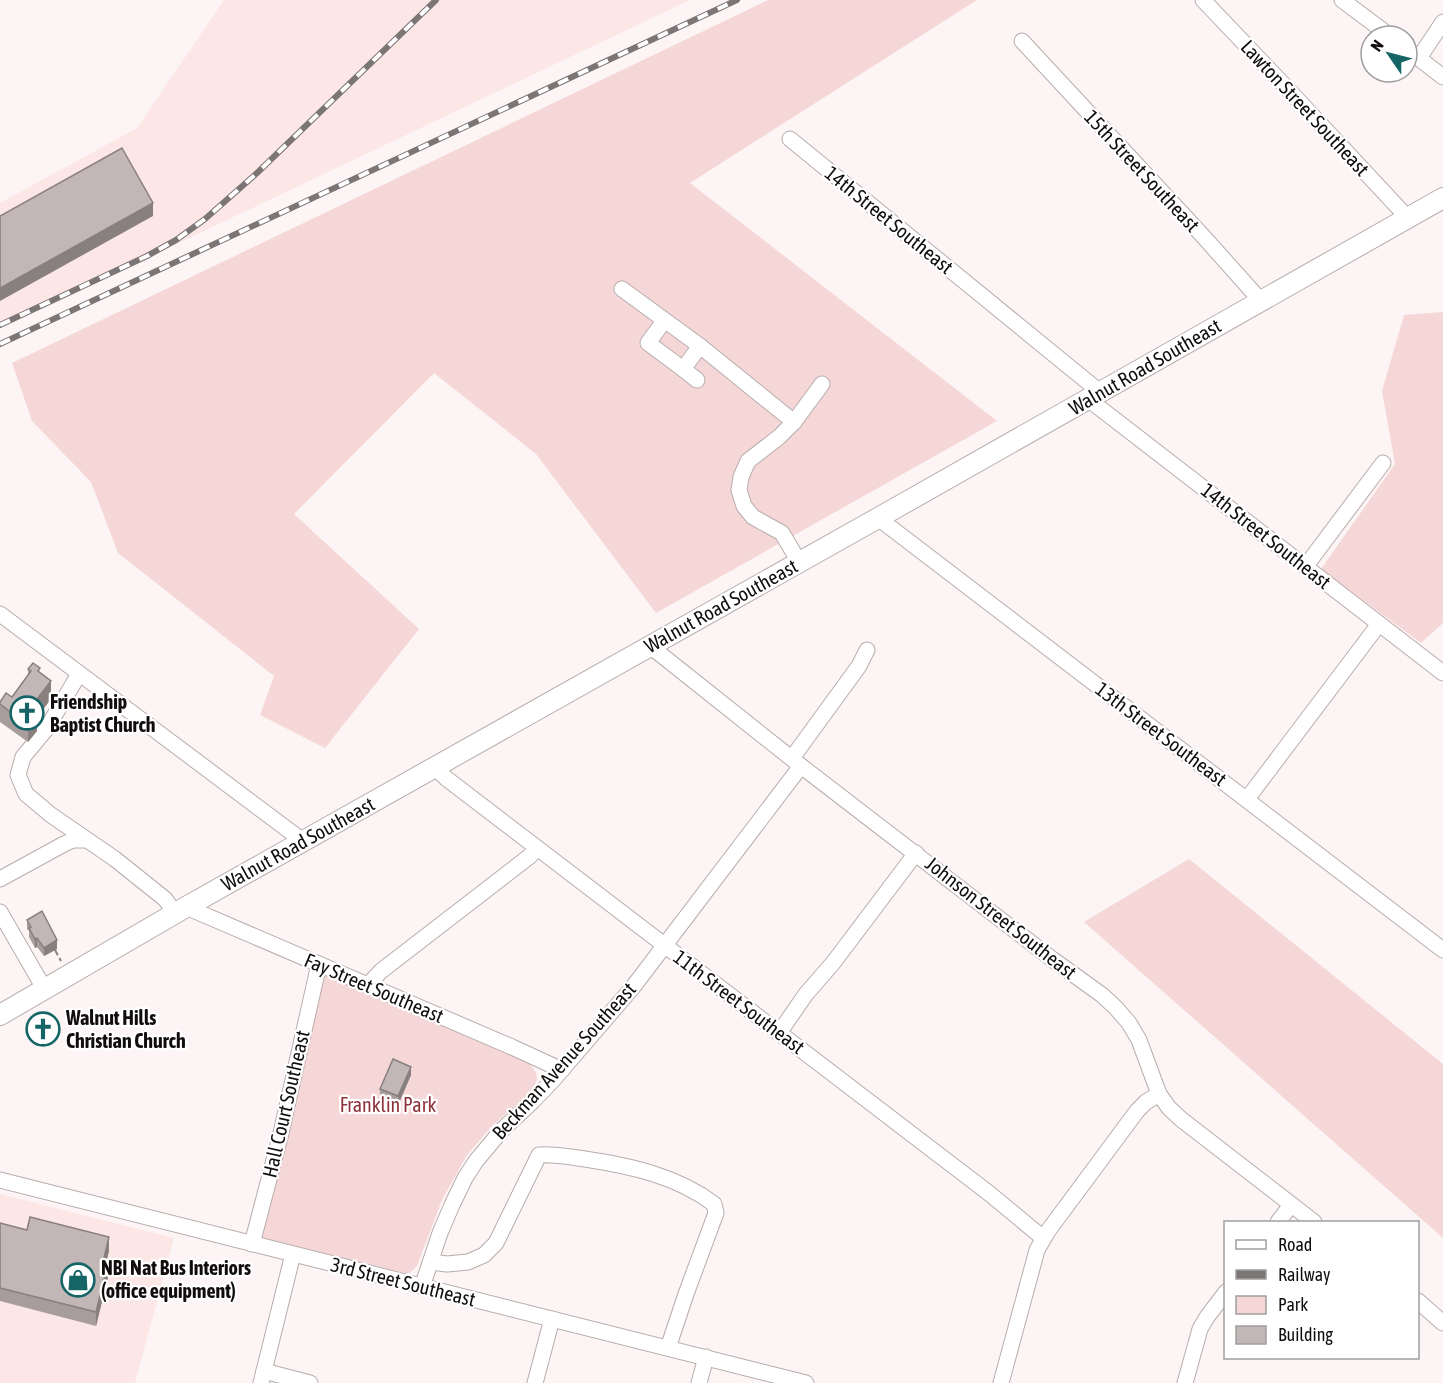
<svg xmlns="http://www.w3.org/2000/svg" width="1443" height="1383" viewBox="0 0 1443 1383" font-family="'Asap Condensed',sans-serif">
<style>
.built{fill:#fce6e6}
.green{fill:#f6d7d7}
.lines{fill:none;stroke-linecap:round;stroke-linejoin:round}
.minor-casing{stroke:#b8acac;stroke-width:17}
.major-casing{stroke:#b8acac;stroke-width:22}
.path{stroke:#878181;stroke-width:2;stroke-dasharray:6 3;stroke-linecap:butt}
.minor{stroke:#fff;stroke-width:15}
.major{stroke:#fff;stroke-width:20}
.rail-casing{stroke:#7b7575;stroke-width:6}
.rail{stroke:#fff;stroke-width:4;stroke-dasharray:11;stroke-linecap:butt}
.wall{fill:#a89d9d}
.shaded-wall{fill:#887f7f}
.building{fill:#c3b6b6;stroke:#887f7f;stroke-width:1.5}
.labels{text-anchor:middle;stroke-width:4.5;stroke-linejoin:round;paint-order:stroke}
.street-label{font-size:20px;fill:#110d0d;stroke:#fff}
.poi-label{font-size:20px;font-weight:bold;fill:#110d0d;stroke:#fff;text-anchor:start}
.park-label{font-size:20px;fill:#8d323a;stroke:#fff}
</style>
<rect width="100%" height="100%" fill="#fdf5f5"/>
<g class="built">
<path d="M 224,0 L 690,0 L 0,328 L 0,203 L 137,128 Z"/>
<path d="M 0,1194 L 174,1238 L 135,1383 L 0,1383 Z"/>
</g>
<g class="green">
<path d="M 768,0 L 977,0 L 690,183 L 997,421 L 656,613 L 536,454 L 434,373 L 294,514 L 419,629 L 325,748 L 260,715 L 274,676 L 118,553 L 91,482 L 32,421 L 12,363 Z"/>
<path d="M 1443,312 L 1443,623 L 1421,643 L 1321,569 L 1395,464 L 1382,391 L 1404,315 Z"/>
<path d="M 1189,859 L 1443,1064 L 1443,1238 L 1084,922 Z"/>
<path d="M 323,971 L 530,1064 C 538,1075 539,1077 533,1090 L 491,1127 L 467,1155 L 442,1200 L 417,1266 L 410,1273 L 404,1273 L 259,1237 Z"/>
</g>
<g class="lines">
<g class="minor-casing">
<g id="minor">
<path d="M 1203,0 L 1283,84 L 1407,217"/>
<path d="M 1342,0 L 1390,36"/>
<path d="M 1022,41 L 1202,235 L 1261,301"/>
<path d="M 1407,49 L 1443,77"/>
<path d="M 1419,58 L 1443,22"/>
<path d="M 790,139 L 1100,392"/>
<path d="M 622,289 L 700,346 L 794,422"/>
<path d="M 664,321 L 648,343 L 683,369 L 700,346"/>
<path d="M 683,369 L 697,380"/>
<path d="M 1088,399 L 1443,673"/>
<path d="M 878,518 L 1443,950"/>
<path d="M 799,562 L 782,533 L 753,517 L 744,506 L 739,490 L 741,477 L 748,461 L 779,437 L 794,422 L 822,384"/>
<path d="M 1305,567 L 1383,463"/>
<path d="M 0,614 L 303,841"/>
<path d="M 650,646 L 801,766 L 1052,959 L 1102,995 L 1116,1008 L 1129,1023 L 1139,1040 L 1159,1094 L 1169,1108 L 1182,1120 L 1314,1222"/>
<path d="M 79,674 L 47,728 L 23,757 L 18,775 L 26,794 L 51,815 L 115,859 L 165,899 L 175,913"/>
<path d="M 792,758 L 859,666 L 867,650"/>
<path d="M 434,767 L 447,779 L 990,1194 L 1043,1238"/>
<path d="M 1247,799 L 1379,624"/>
<path d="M 0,879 L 64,844 L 73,840 L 87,840"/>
<path d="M 186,907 L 512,1047 L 562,1070"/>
<path d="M 0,912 L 45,990"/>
<path d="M 368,985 L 381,971 L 530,856 L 537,848"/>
<path d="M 779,1033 L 806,994 L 833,963 L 916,853"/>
<path d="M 0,1180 L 806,1383"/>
<path d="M 1278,1222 L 1291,1205"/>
<path d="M 252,1244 L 281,1133 L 319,964"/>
<path d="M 431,1262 L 447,1264 L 468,1262 L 484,1255 L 496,1243 L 539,1155 C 555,1154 570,1157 585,1159 C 631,1166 677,1176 714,1204 L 716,1213 L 686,1294 L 668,1348"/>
<path d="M 422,1287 L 440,1233 L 452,1205 L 465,1178 L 476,1161 L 502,1130 L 532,1102 L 553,1080 L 633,987 L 801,766"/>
<path d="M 1418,1301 L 1443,1323"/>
<path d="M 264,1371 L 310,1383"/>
<path d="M 261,1383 L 293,1254"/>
<path d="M 535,1383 L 552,1319"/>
<path d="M 699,1383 L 706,1357"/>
<path d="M 1001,1383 L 1037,1250 L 1048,1231 L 1137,1111 L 1146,1102 L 1159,1094"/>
<path d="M 1185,1383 L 1200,1329 L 1207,1317 L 1226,1292"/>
</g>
</g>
<g class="major-casing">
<path id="major" d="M 0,1015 L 186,907 L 878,518 L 1443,198"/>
</g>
<path class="path" d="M 55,950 L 61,961"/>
<use href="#minor" class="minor"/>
<use href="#major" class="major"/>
<g class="rail-casing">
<g id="rail">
<path d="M 0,325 L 147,256 L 176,240 L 205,219 L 257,173 L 436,0"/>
<path d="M 0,344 L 737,0"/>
</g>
</g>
<use href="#rail" class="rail"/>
</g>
<g class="wall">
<path d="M 28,669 L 40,673 L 51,699 L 37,717 L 37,731 L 28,742 L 0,722 L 0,702 L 12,697 L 28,675 Z"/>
<path d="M 27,920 L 57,949 L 44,956 L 37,947 L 35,948 L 29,937 L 29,931 L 27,929 Z"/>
<path d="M 411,1075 L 398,1105 L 380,1097 L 380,1089 Z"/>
<path d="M 0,1223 L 109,1251 L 106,1263 L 108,1277 L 96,1326 L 0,1301 Z"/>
</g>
<g class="shaded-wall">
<path d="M 153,203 L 153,216 L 0,301 L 0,288 Z"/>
<path d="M 51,681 L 51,699 L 37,717 L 37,731 L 28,742 L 28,725 L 30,708 Z"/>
<path d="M 37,938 L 37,947 L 35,948 L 35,939 Z"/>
<path d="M 57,940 L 57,949 L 44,956 L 44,948 Z"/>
<path d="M 411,1067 L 411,1075 L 398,1105 L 398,1096 Z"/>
<path d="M 109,1237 L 109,1251 L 103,1275 L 103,1262 Z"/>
<path d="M 108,1263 L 108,1277 L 96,1326 L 96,1312 Z"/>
</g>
<g class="building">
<path d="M 122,148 L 153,203 L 0,288 L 0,216 Z"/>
<path d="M 33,663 L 40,668 L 38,671 L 51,681 L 30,708 L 37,713 L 28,725 L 0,704 L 0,702 L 6,693 L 12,697 L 31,671 L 28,669 Z"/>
<path d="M 42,911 L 57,940 L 44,948 L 37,938 L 35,939 L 29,928 L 31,927 L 27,920 Z"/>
<path d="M 393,1059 L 411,1067 L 398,1096 L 380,1089 Z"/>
<path d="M 30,1217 L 109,1237 L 103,1262 L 108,1263 L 96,1312 L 0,1288 L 0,1223 L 27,1230 Z"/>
</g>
<defs>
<g id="church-ring" transform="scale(1.725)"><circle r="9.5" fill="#fff" stroke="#156567" stroke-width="1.5"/><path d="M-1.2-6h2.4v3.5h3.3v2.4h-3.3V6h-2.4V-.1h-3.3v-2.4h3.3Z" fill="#156567"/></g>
<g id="shop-ring" transform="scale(1.725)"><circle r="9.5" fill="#fff" stroke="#156567" stroke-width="1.5"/><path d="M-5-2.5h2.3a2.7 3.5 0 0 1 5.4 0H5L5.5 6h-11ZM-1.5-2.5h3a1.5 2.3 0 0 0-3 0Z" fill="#156567"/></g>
</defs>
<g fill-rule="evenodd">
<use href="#church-ring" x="27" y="713"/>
<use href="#church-ring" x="43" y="1029"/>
<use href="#shop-ring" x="78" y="1280"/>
</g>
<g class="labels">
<g class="street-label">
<text transform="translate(1305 108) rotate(47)" y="7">Lawton Street Southeast</text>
<text transform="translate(1142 171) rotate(47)" y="7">15th Street Southeast</text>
<text transform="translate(889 220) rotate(39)" y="7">14th Street Southeast</text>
<text transform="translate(1145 367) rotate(-30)" y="7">Walnut Road Southeast</text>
<text transform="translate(1266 536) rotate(38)" y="7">14th Street Southeast</text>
<text transform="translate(721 606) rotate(-29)" y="7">Walnut Road Southeast</text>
<text transform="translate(1161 734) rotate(37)" y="7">13th Street Southeast</text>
<text transform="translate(298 844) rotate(-29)" y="7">Walnut Road Southeast</text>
<text transform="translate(1001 918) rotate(38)" y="7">Johnson Street Southeast</text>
<text transform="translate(374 988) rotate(23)" y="7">Fay Street Southeast</text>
<text transform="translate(739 1002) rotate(37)" y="7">11th Street Southeast</text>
<text transform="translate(564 1061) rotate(-48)" y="7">Beckman Avenue Southeast</text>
<text transform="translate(286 1104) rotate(-77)" y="7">Hall Court Southeast</text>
<text transform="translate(403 1282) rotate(14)" y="7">3rd Street Southeast</text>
</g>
<g class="poi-label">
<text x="50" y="709">Friendship<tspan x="50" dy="23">Baptist Church</tspan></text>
<text x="66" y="1025">Walnut Hills<tspan x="66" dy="23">Christian Church</tspan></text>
<text x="101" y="1275">NBI Nat Bus Interiors<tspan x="101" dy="23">(office equipment)</tspan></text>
</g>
<g class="park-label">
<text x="388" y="1112">Franklin Park</text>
</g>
</g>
<rect x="1224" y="1221" width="195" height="138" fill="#ffffff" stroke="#a09e9e" stroke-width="1.5"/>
<rect x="1236" y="1240" width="30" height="9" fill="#ffffff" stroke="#a09e9e" stroke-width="1.5"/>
<text x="1278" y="1251" font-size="18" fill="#110d0d">Road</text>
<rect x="1236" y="1270" width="30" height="9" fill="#7b7575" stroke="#a09e9e" stroke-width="1.5"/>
<text x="1278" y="1281" font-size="18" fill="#110d0d">Railway</text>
<rect x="1236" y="1296" width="30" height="18" fill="#f6d7d7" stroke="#a09e9e" stroke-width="1.5"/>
<text x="1278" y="1311" font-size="18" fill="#110d0d">Park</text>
<rect x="1236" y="1326" width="30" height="18" fill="#c3b6b6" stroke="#a09e9e" stroke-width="1.5"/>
<text x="1278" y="1341" font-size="18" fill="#110d0d">Building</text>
<g transform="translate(1389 54) rotate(305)"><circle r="28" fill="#ffffff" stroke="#a09e9e" stroke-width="1.5"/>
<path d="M0-4.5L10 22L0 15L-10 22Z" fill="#156567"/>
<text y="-9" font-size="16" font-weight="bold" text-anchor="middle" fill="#110d0d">N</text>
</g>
</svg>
